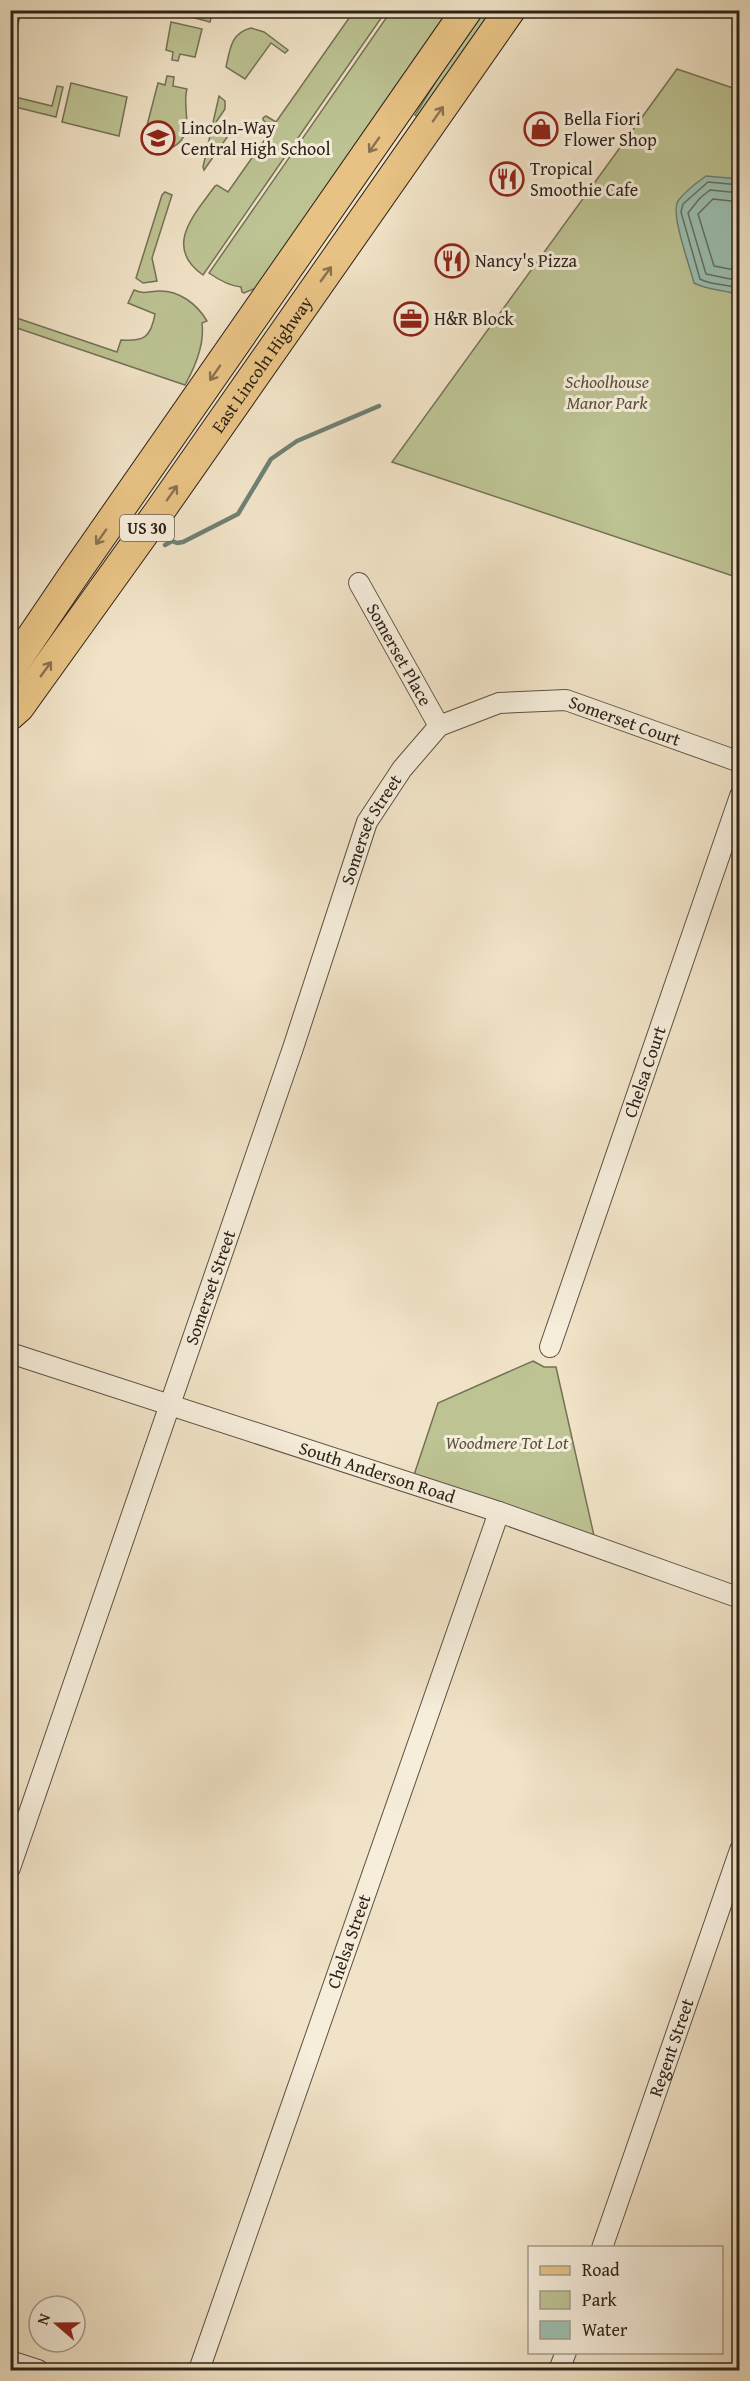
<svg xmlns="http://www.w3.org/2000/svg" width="750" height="2381" viewBox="0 0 750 2381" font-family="'Gentium Book Plus',serif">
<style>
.green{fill:#bdc393;stroke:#747256;stroke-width:1.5}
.water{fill:#9bbfb0;stroke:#6f8073;stroke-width:1.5}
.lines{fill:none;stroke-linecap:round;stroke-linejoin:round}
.shore{stroke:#647064;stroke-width:1.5}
.stream{stroke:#6f8073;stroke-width:4.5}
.street-casing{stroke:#5d5244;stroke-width:22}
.primary-casing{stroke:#2c2218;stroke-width:32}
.street{stroke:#f6eddb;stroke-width:20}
.primary{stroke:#e8c284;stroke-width:30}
.oneway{stroke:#8a724e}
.labels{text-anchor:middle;stroke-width:6;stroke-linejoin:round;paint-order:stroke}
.shield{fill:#f6eddb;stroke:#695f52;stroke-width:1.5}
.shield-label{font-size:16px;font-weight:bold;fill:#2c2218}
.poi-label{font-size:18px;fill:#2c2218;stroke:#f6eddb;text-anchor:start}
.street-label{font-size:18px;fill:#2c2218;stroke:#f6eddb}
.park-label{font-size:18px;font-style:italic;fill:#58523d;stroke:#f6eddb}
</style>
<rect width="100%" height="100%" fill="#f1e3c7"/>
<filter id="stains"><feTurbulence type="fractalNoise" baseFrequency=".00333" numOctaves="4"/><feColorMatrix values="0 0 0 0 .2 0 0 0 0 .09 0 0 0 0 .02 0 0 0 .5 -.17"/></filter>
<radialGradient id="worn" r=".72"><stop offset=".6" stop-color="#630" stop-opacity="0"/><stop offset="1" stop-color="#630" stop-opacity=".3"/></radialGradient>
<g class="green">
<path d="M 11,10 L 21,11 L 11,55 L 10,11 Z"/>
<path d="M 166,10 L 213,10 L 213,11 L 210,22 Z"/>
<path d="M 354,11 L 386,11 L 203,275 C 163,247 194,215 215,186 L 217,185 L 228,192 L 273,128 L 263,120 L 263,118 L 266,116 L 276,122 Z"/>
<path d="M 391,11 L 455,11 L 263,285 L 244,293 L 242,292 L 241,287 C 229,286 219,280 209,273 Z"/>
<path d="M 480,11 L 495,11 L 420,119 L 415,115 Z"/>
<path d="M 171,22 L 202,29 L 195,57 L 180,54 L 178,61 L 172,60 L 173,52 L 166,50 Z"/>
<path d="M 251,28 L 264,32 L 288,50 L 285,53 L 271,43 L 245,79 L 226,67 C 230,49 231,33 251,28 Z"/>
<path d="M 677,69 L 739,90 L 739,578 L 392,462 Z"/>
<path d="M 167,76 L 174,77 L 173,86 L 187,89 C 181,107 197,134 173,147 L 143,141 L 158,83 L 165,85 Z"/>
<path d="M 71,83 L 127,97 L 119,136 L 62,122 Z"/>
<path d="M 57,86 L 63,87 L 56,117 L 11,106 L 11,96 L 52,106 Z"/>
<path d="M 219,96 L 225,101 L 225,109 L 214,125 L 228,136 L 204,170 L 203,167 Z"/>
<path d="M 165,192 L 172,195 L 152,258 L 157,281 L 143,283 L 136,278 L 162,195 Z"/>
<path d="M 134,290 C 143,294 149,292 158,291 C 179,290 197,304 207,321 L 202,323 C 205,344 195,367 185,385 L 11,326 L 11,316 L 117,352 L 121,340 C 144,342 151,337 155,314 L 128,303 Z"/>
<path d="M 533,1361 L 544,1367 L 556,1367 L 595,1540 L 413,1478 L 438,1403 Z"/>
</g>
<path class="water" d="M 706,176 L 739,179 L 739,295 C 724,289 709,291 694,283 C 690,266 670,214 678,201 C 685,191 696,183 706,176 Z"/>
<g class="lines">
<g class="shore">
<path d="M 740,185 L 708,182 L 683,204 L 681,212 L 700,279 C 712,286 726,283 740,289"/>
<path d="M 740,193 L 710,190 L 700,198 L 688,213 L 706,274 L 740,281"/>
<path d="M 740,202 L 713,199 L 698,214 L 714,266 L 740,271"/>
</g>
<path class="stream" d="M 165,545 L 172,541 L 177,543 L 183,542 L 238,514 L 271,459 L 297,441 L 379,406"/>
<g class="street-casing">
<g id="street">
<path id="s1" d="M 359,583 L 439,726"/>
<path id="s2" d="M 550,1347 L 740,796"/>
<path id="s3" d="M 10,1353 L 499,1512 L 740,1598"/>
<path id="s4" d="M 10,1868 L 293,1048 L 367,822 L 402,769 L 439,726 L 499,703 L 566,700 L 740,762"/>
<path id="s5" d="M 602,2248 L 740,1850"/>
<path d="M 10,2361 L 38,2370"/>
<path id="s6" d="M 199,2370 L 499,1512"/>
<path d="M 559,2370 L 566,2352"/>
</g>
</g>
<g class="primary-casing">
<g id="primary">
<path d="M 10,669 L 71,579 L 467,10"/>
<path id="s7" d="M 10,715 L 19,707 L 159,512 L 510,10"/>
</g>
</g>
<use href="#street" class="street"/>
<use href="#primary" class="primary"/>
</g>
<defs><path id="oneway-shaft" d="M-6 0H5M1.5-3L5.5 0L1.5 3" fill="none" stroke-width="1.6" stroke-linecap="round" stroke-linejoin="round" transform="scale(1.5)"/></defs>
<g class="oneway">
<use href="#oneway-shaft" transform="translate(438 114) rotate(-55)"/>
<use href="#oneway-shaft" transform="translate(374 145) rotate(125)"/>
<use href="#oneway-shaft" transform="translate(326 274) rotate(-54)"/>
<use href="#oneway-shaft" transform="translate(215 373) rotate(125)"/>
<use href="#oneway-shaft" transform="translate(172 493) rotate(-55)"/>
<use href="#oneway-shaft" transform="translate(101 537) rotate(125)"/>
<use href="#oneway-shaft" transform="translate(46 669) rotate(-54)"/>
</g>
<defs>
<g id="shop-ring" transform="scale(1.725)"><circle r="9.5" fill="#f6eddb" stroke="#8f2418" stroke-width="1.5"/><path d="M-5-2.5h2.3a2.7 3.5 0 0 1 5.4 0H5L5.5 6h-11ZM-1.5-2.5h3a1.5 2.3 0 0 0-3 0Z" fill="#8f2418"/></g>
<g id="school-ring" transform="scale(1.725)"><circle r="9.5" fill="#f6eddb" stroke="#8f2418" stroke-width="1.5"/><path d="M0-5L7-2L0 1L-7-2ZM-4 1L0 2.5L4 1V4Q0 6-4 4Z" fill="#8f2418"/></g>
<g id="restaurant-ring" transform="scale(1.725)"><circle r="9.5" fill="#f6eddb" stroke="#8f2418" stroke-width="1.5"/><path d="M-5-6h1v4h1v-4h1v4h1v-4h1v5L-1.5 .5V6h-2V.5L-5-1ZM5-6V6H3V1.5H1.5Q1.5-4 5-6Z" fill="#8f2418"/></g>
<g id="office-ring" transform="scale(1.725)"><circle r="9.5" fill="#f6eddb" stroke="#8f2418" stroke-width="1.5"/><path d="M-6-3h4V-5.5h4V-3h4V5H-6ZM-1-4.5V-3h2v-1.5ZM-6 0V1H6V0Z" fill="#8f2418"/></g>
</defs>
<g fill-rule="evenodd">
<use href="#shop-ring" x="541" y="129"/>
<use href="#school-ring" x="158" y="138"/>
<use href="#restaurant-ring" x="507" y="179"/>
<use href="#restaurant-ring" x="452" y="261"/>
<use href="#office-ring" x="411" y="319"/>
</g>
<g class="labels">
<rect class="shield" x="120" y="515" width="54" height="26" rx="4.5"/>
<g class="shield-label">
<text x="147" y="534">US 30</text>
</g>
<g class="poi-label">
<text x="564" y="125">Bella Fiori<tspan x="564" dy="21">Flower Shop</tspan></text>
<text x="181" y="134">Lincoln-Way<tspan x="181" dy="21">Central High School</tspan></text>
<text x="530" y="175">Tropical<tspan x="530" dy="21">Smoothie Cafe</tspan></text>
<text x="475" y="267">Nancy's Pizza</text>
<text x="434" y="325">H&amp;R Block</text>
</g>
<g class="street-label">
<text dy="6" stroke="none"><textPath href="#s7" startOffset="432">East Lincoln Highway</textPath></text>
<text dy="6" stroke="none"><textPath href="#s1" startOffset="82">Somerset Place</textPath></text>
<text dy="6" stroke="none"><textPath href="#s4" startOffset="1419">Somerset Court</textPath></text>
<text dy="6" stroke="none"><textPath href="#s4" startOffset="1100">Somerset Street</textPath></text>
<text dy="6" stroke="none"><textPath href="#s2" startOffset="291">Chelsa Court</textPath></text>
<text dy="6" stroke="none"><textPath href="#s4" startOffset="614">Somerset Street</textPath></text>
<text dy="6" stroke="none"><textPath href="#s3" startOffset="386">South Anderson Road</textPath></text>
<text dy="6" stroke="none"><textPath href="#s6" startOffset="454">Chelsa Street</textPath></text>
<text dy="6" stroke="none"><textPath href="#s5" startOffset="212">Regent Street</textPath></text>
</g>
<g class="park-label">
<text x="607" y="388">Schoolhouse<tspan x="607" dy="21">Manor Park</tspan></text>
<text x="507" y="1449">Woodmere Tot Lot</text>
</g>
</g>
<rect width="750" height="2381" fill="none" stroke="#f1e3c7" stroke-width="36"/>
<rect x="12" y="12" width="726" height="2357" fill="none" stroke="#2c2218" stroke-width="3"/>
<rect x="18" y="18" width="714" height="2345" fill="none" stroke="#2c2218" stroke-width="1.5"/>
<rect x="528" y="2246" width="195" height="108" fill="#f6eddb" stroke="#a59c8d" stroke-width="1.5"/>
<rect x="540" y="2266" width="30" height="9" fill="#e8c284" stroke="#a59c8d" stroke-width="1.5"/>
<text x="582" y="2276" font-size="18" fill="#2c2218">Road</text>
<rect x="540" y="2291" width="30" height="18" fill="#bdc393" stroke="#a59c8d" stroke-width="1.5"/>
<text x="582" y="2306" font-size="18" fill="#2c2218">Park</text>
<rect x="540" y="2321" width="30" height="18" fill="#9bbfb0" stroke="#a59c8d" stroke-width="1.5"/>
<text x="582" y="2336" font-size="18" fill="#2c2218">Water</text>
<g transform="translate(57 2324) rotate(290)"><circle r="28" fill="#f6eddb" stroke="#a59c8d" stroke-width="1.5"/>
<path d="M0-4.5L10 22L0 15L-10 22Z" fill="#8f2418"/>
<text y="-9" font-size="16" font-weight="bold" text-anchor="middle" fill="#2c2218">N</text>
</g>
<rect width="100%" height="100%" filter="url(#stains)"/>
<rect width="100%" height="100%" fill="url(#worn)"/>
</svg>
